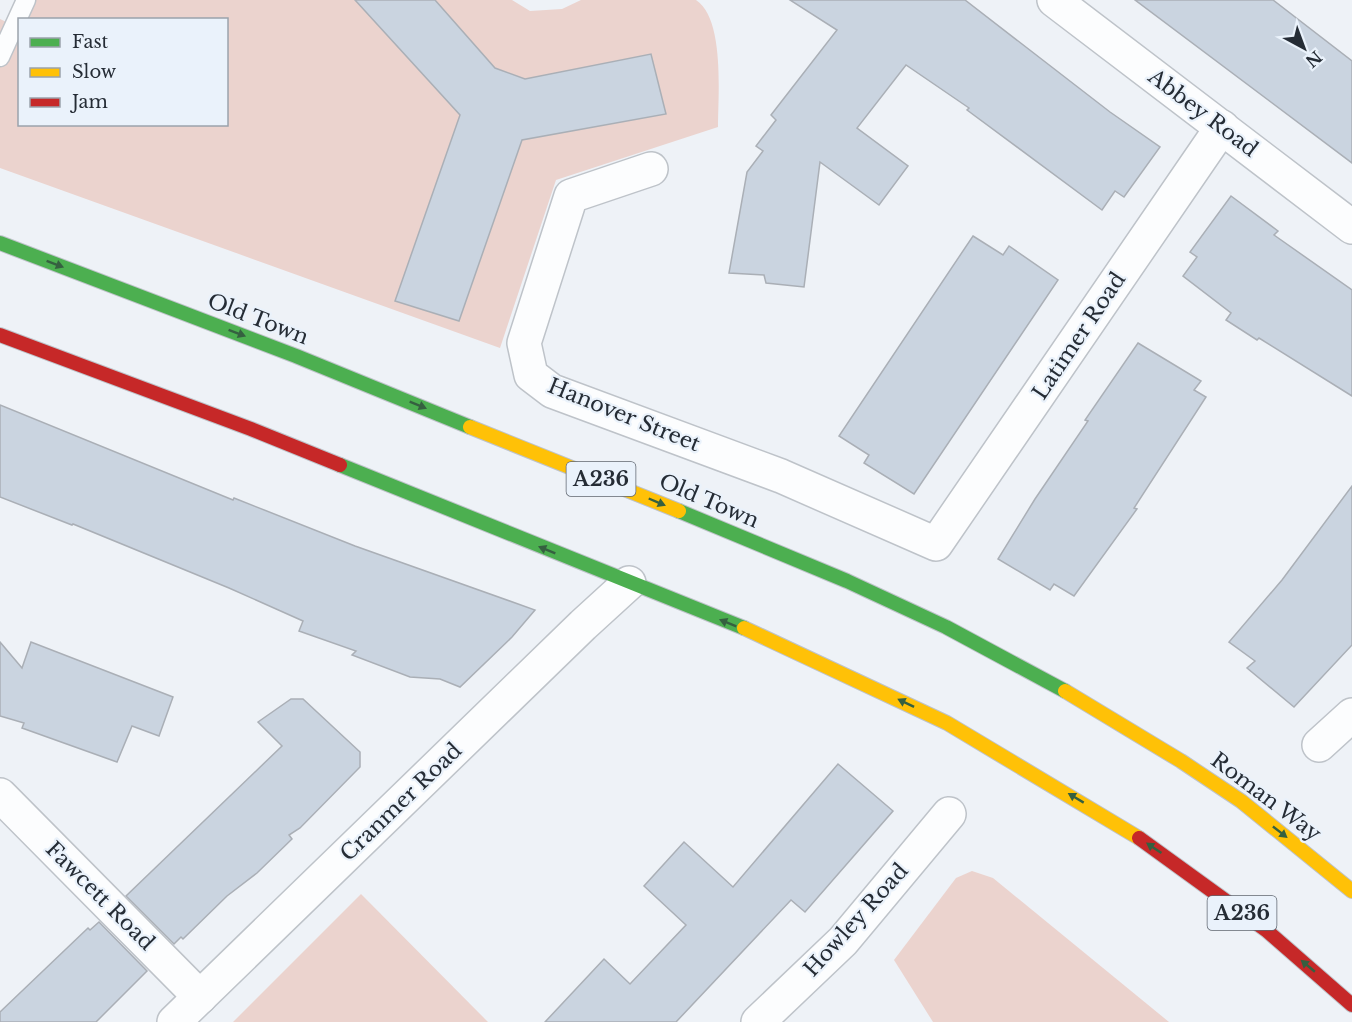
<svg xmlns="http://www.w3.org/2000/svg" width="1352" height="1022" viewBox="0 0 1352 1022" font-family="'Libre Baskerville',serif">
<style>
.green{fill:#ebd3ce;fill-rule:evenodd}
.building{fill:#cad4e0;stroke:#aaafb6;stroke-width:1.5}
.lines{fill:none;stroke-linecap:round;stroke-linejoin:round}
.lane-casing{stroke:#bec3c9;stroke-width:21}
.street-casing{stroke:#bec3c9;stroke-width:36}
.fast-casing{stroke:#bec3c9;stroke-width:16}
.slow-casing{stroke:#bec3c9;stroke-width:16}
.jam-casing{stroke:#bec3c9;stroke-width:16}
.lane{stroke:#fcfdfe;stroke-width:18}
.street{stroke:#fcfdfe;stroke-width:33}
.fast{stroke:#4caf50;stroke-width:14}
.slow{stroke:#ffc107;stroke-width:14}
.jam{stroke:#c62828;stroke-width:14}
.oneway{fill:#356040}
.labels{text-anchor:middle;stroke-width:4.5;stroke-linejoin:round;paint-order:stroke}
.shield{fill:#eaf2fb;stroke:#606770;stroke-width:1.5}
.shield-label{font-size:20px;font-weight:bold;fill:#252c35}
.street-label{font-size:21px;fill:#252c35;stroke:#eaf2fb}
</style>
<rect width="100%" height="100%" fill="#eef2f7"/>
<g class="green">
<path d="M 26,0 L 355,0 L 460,115 L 395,301 L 459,321 L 522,140 L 666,114 L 651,54 L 525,79 L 495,68 L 435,0 L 512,0 L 530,11 L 562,9 L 581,0 L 696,0 C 725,19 718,96 718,127 L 556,180 L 500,348 L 0,168 L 0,19 L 15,26 ZM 20,20 L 226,20 L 226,124 L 20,124 Z"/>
<path d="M 972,871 L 993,878 L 1169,1022 L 933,1022 L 894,960 L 956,878 Z"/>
<path d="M 361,894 L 488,1022 L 233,1022 Z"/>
</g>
<g class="building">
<path d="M 355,0 L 435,0 L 495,68 L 525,79 L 651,54 L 666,114 L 522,140 L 459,321 L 395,301 L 460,115 Z"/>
<path d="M 790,0 L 965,0 L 1110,112 L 1160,147 L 1124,197 L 1115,191 L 1102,210 L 967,110 L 969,108 L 906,65 L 857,128 L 908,166 L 879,205 L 820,162 L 804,287 L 766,283 L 764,275 L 729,273 L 747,172 L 763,151 L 756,146 L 776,120 L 771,115 L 837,30 Z"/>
<path d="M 1135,0 L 1273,0 L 1352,61 L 1352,163 Z"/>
<path d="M 1231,196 L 1278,231 L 1274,235 L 1352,290 L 1352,396 L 1259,338 L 1257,340 L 1226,320 L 1231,313 L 1183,276 L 1197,257 L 1190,252 Z"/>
<path d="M 973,236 L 1003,255 L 1009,246 L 1058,280 L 914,494 L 864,463 L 869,455 L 839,436 Z"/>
<path d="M 1138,343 L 1201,381 L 1194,390 L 1206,397 L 1134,508 L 1137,509 L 1074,596 L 1054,584 L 1050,590 L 998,559 L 1035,499 L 1088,421 L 1085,420 Z"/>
<path d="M 0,405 L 233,500 L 234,498 L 355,546 L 535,610 L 512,637 L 460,687 L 440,679 L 410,677 L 352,655 L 356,651 L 299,631 L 303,621 L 229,588 L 73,524 L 72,525 L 0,497 Z"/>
<path d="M 1352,486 L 1352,645 L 1294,707 L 1247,668 L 1255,661 L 1229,642 L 1282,580 Z"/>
<path d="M 0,642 L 22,668 L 31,642 L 173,697 L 159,736 L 132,726 L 117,762 L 22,728 L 24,723 L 0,716 Z"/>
<path d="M 291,699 L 303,699 L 360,752 L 360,767 L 300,828 L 289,835 L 292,839 L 257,873 L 227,896 L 183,939 L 181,937 L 174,944 L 126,896 L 282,746 L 258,722 Z"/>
<path d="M 838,764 L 893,811 L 805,912 L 791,900 L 676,1022 L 545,1022 L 604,959 L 630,984 L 686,925 L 644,886 L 684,842 L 733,887 Z"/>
<path d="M 99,922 L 147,971 L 96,1022 L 0,1022 L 0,1012 L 88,928 L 90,930 Z"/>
</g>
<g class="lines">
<g class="lane-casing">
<path id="lane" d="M 0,57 L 26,0"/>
</g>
<g class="street-casing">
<g id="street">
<path d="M 1054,0 L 1352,227"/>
<path d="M 651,169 L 571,196 L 524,343 L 531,375 L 552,391 L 781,476 L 936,544 L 1222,127"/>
<path d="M 1319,745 L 1352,715"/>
<path d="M 0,795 L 200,997"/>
<path d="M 174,1022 L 583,625 L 629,583"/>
<path d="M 758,1022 L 843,941 L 949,814"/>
</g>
</g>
<g class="fast-casing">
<g id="fast">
<path d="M 0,243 L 296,356 L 470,427"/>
<path d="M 340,465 L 744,628"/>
<path d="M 679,511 L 847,581 L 946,627 L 1065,691"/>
</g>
</g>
<g class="slow-casing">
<g id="slow">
<path d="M 470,427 L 679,511"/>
<path d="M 744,628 L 947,723 L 1139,838"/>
<path d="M 1065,691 L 1181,761 L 1241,801 L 1352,891"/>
</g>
</g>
<g class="jam-casing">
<g id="jam">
<path d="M 0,335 L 251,429 L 340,465"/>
<path d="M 1139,838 L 1266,930 L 1352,1005"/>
</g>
</g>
<use href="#lane" class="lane"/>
<use href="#street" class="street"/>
<use href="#fast" class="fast"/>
<use href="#slow" class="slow"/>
<use href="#jam" class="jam"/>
</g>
<defs><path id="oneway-solid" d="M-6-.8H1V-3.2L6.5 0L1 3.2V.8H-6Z" transform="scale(1.5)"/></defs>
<g class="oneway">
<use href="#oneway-solid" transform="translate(55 264) rotate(21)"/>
<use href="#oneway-solid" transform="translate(237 333) rotate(21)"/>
<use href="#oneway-solid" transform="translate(418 405) rotate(22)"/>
<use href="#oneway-solid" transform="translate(657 502) rotate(23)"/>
<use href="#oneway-solid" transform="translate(547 550) rotate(-158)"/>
<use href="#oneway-solid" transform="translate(728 623) rotate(-158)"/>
<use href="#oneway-solid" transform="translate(906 703) rotate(-154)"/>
<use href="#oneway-solid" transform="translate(1076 798) rotate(-149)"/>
<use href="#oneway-solid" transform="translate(1280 832) rotate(38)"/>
<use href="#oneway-solid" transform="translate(1154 848) rotate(-146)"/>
<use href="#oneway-solid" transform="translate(1308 966) rotate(-140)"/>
</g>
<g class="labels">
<g class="shield">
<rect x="566.5" y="462" width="69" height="34" rx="4.5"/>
<rect x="1207.5" y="896" width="69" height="34" rx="4.5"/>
</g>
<g class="shield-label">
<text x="601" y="486">A236</text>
<text x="1242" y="920">A236</text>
</g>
<g class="street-label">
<text transform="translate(1203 113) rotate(37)" y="7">Abbey Road</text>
<text transform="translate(258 319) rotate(21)" y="7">Old Town</text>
<text transform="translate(1079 336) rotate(-56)" y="7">Latimer Road</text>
<text transform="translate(624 415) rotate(22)" y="7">Hanover Street</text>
<text transform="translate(709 501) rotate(23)" y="7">Old Town</text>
<text transform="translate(1266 797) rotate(37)" y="7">Roman Way</text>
<text transform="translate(401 802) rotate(-44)" y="7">Cranmer Road</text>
<text transform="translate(100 896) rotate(45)" y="7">Fawcett Road</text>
<text transform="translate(856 920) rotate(-48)" y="7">Howley Road</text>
</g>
</g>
<rect x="18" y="18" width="210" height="108" fill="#eaf2fb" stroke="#9ba3ac" stroke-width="1.5"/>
<rect x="30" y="38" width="30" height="9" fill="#4caf50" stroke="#9ba3ac" stroke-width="1.5"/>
<text x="72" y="48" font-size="18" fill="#252c35">Fast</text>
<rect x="30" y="68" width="30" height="9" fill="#ffc107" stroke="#9ba3ac" stroke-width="1.5"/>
<text x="72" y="78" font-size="18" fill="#252c35">Slow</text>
<rect x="30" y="98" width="30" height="9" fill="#c62828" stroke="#9ba3ac" stroke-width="1.5"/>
<text x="72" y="108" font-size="18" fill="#252c35">Jam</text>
<g transform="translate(1304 48) rotate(139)" stroke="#eaf2fb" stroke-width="4.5" paint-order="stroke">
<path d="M0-4.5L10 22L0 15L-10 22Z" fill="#252c35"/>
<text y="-9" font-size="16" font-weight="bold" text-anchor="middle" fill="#252c35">N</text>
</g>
</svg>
